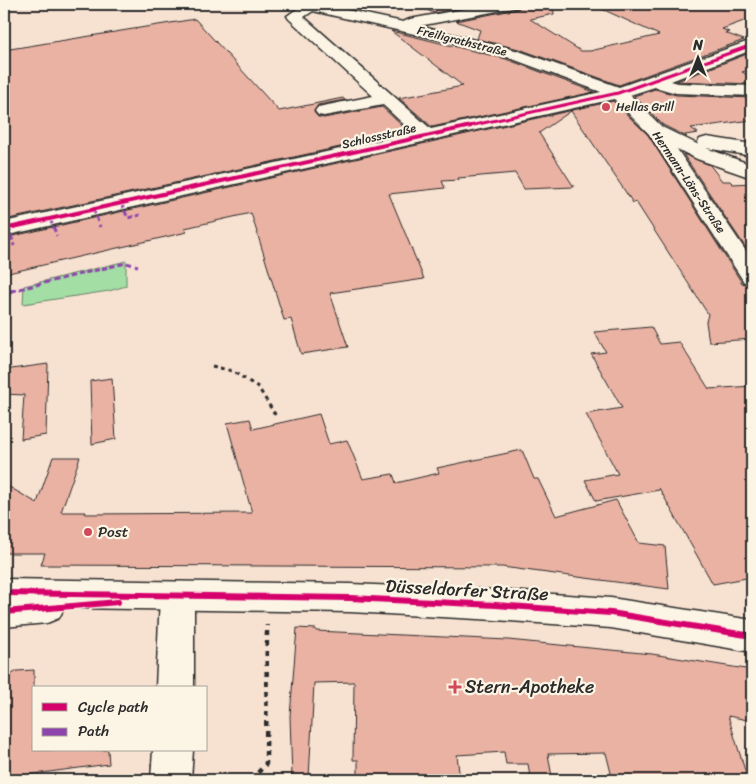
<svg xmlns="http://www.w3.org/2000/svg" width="756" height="784" viewBox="0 0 756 784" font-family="Sriracha,sans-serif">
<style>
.green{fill:#a3dea4;stroke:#678468}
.building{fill:#eab2a3;stroke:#2b2b2b}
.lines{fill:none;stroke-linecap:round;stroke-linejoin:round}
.minor-casing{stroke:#2b2b2b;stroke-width:3}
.major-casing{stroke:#2b2b2b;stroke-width:3}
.path-far1{stroke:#2b2b2b;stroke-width:3;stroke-dasharray:4 4;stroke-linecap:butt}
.path{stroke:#2b2b2b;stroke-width:4.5;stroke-dasharray:5 5;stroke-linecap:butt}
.minor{fill:#fcf5e5;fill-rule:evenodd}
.major{fill:#fcf5e5;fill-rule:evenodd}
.quiet-far1{stroke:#8e44ad;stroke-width:3;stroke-dasharray:5.5 3;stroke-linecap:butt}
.quiet{stroke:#8e44ad;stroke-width:4;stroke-dasharray:8 4;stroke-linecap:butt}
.cycleway-far2-casing{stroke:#fcf5e5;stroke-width:5}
.cycleway-far1-casing{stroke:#fcf5e5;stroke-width:6}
.cycleway-casing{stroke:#fcf5e5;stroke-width:9}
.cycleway-far2{stroke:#d6006c;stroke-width:3}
.cycleway-far1{stroke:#d6006c;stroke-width:4}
.cycleway{stroke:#d6006c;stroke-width:6}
.poi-dot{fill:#d1495b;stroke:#fcf5e5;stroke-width:2}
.labels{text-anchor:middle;stroke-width:4.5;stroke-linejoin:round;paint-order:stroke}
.far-street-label{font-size:12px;fill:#2b2b2b;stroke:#fcf5e5}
.far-poi-label{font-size:12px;fill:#2b2b2b;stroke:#fcf5e5;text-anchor:start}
.poi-label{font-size:15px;fill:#2b2b2b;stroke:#fcf5e5;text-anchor:start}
.near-street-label{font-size:18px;fill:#2b2b2b;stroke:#fcf5e5}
.near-poi-label{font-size:18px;fill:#2b2b2b;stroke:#fcf5e5;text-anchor:start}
</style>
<rect width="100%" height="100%" fill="#f7e1d1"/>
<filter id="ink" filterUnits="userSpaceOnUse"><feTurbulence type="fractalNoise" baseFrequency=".02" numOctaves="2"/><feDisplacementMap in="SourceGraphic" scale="10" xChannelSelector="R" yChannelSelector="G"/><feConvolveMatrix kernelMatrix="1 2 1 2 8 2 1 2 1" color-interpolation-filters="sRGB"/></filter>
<g filter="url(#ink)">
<path class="green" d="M 126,261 L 126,286 L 109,291 L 23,304 L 24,286 Z"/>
<g class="building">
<path d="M 417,4 L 482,4 L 434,13 L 417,6 Z"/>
<path d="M 522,4 L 553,4 L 554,14 L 530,19 L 581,51 L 590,51 L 659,35 L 591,4 L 752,4 L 752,18 L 722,29 L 729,32 L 725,33 L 744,40 L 619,85 L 519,49 L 477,39 L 480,30 L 456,21 L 518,9 Z"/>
<path d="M 195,19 L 279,111 L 343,98 L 345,100 L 318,105 L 314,112 L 318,117 L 324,118 L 382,107 L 409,132 L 4,220 L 4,50 Z"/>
<path d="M 391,31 L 506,59 L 594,92 L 432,127 L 399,98 L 463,86 Z"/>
<path d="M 747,54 L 752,56 L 752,69 L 742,72 L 752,77 L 752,84 L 677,81 Z"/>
<path d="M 655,89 L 676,95 L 752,98 L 752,120 L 691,128 L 698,133 L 685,135 L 687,137 L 663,125 L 634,96 Z"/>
<path d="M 613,101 L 648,135 L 742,283 L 752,286 L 752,339 L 709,342 L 706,322 L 708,314 L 636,202 L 633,203 L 571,111 L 539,133 L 574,187 L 524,189 L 515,173 L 458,178 L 459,180 L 442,181 L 445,188 L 389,194 L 424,279 L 330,293 L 348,347 L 301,354 L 291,319 L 284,320 L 251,213 L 185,228 L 187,232 L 4,274 L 4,238 Z"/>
<path d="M 683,154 L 710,165 L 722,181 L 730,181 L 733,184 L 752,183 L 752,257 Z"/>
<path d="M 651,327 L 660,344 L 679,342 L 709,389 L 752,386 L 752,577 L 713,584 L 659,488 L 659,490 L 596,501 L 585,480 L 618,474 L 586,414 L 622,408 L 591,354 L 606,352 L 594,332 Z"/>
<path d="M 48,364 L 46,435 L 21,439 L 24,395 L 4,394 L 4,370 Z"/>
<path d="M 112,378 L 116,439 L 92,444 L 90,381 Z"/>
<path d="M 319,414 L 329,444 L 347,440 L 363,479 L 393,474 L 396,483 L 439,473 L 437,468 L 522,450 L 534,479 L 538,479 L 556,516 L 616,500 L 639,543 L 665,546 L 669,589 L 502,567 L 41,565 L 45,553 L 4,553 L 4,484 L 37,503 L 53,457 L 80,457 L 61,512 L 86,512 L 85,514 L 252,513 L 227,423 L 250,419 L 253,429 Z"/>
<path d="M 297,628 L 316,629 L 316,631 L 508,640 L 652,654 L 752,670 L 752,721 L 728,716 L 748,780 L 637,780 L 637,777 L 612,777 L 606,753 L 548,754 L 552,777 L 530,777 L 528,764 L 506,764 L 504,752 L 457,755 L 460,780 L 358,780 L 358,760 L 353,760 L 354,682 L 314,683 L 309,778 L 292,778 L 290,716 Z"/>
<path d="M 34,670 L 34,750 L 108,750 L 109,764 L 4,778 L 4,679 L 17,671 Z"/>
</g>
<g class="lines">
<g class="minor-casing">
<g id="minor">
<path d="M 294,4 L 319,4 L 403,22 L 410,19 L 491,4 L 520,4 L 518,7 L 513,8 L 419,26 L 519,51 L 619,87 L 752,40 L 752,50 L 671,81 L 678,83 L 752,86 L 752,96 L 676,93 L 655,87 L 630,95 L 662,127 L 699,145 L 697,143 L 700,139 L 707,137 L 752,144 L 752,156 L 706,148 L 752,165 L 752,178 L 697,159 L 677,149 L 752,260 L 752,284 L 744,282 L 649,134 L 614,99 L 4,236 L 4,222 L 413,133 L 383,105 L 324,116 L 318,115 L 315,111 L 318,107 L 373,96 L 289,19 L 287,16 L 298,8 ZM 313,11 L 467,46 L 507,57 L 601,92 L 431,129 L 304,17 Z"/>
<path d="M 177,582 L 189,586 L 194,596 L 194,688 L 156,688 L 160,596 L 165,586 Z"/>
<path d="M 153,750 L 193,750 L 191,780 L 151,780 Z"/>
</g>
</g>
<g class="major-casing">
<path id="major" d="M 4,579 L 350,584 L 496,590 L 611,598 L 752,620 L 752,652 L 611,628 L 496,620 L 350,612 L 64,608 L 59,618 L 47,623 L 4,627 Z"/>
</g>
<path class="path-far1" d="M 212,366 L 232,371 L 258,387 L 276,416"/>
<path class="path" d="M 251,780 L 266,764 L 267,625"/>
<use href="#minor" class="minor"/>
<use href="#major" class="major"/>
<g class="quiet-far1">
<path d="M 121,203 L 128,218 L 140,215"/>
<path d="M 93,209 L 100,227"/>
<path d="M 50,219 L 57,236"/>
<path d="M 9,227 L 14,246"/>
<path d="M 11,291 L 126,263 L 138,266"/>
</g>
<path class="quiet" d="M 4,293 L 16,290"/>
<g class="cycleway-far2-casing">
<path id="cycleway-far2" d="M 465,127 L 618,93 L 752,45"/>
</g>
<g class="cycleway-far1-casing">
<path id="cycleway-far1" d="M 4,229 L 471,126"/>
</g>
<g class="cycleway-casing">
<g id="cycleway">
<path d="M 4,593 L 350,598 L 496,605 L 611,613 L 752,636"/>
<path d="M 4,612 L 118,602"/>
</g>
</g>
<use href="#cycleway-far2" class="cycleway-far2"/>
<use href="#cycleway-far1" class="cycleway-far1"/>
<use href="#cycleway" class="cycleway"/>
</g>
</g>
<g class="poi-dot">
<circle cx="606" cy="107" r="5"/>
<circle cx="88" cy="532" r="5"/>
<path d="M452.5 679.5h5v5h5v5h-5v5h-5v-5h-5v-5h5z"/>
</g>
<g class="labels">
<g class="far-street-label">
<text transform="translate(462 41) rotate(14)" y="4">Freiligrathstraße</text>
<text transform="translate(379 136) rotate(-13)" y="4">Schlossstraße</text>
<text transform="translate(689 182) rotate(56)" y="4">Hermann-Löns-Straße</text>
</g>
<g class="far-poi-label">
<text x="616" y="111">Hellas Grill</text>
</g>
<g class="poi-label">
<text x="98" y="537">Post</text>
</g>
<g class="near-street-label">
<text transform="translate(467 590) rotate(3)" y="6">Düsseldorfer Straße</text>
</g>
<g class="near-poi-label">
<text x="465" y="693">Stern-Apotheke</text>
</g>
</g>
<rect width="756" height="784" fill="none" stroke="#fcf5e5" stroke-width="20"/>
<rect x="10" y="10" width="736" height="764" fill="none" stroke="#2b2b2b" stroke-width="2" filter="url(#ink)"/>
<rect x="32" y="686" width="175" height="65" fill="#fcf5e5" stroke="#a8a49b"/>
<rect x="42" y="703" width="25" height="8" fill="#d6006c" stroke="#a8a49b"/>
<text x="78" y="712" font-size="15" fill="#2b2b2b">Cycle path</text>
<rect x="42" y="728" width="25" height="8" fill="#8e44ad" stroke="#a8a49b"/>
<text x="78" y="736" font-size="15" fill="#2b2b2b">Path</text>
<g transform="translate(698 58)" stroke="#fcf5e5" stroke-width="4" paint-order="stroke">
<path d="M0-4L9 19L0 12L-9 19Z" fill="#2b2b2b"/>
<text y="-8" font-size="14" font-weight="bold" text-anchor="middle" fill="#2b2b2b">N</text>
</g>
</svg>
